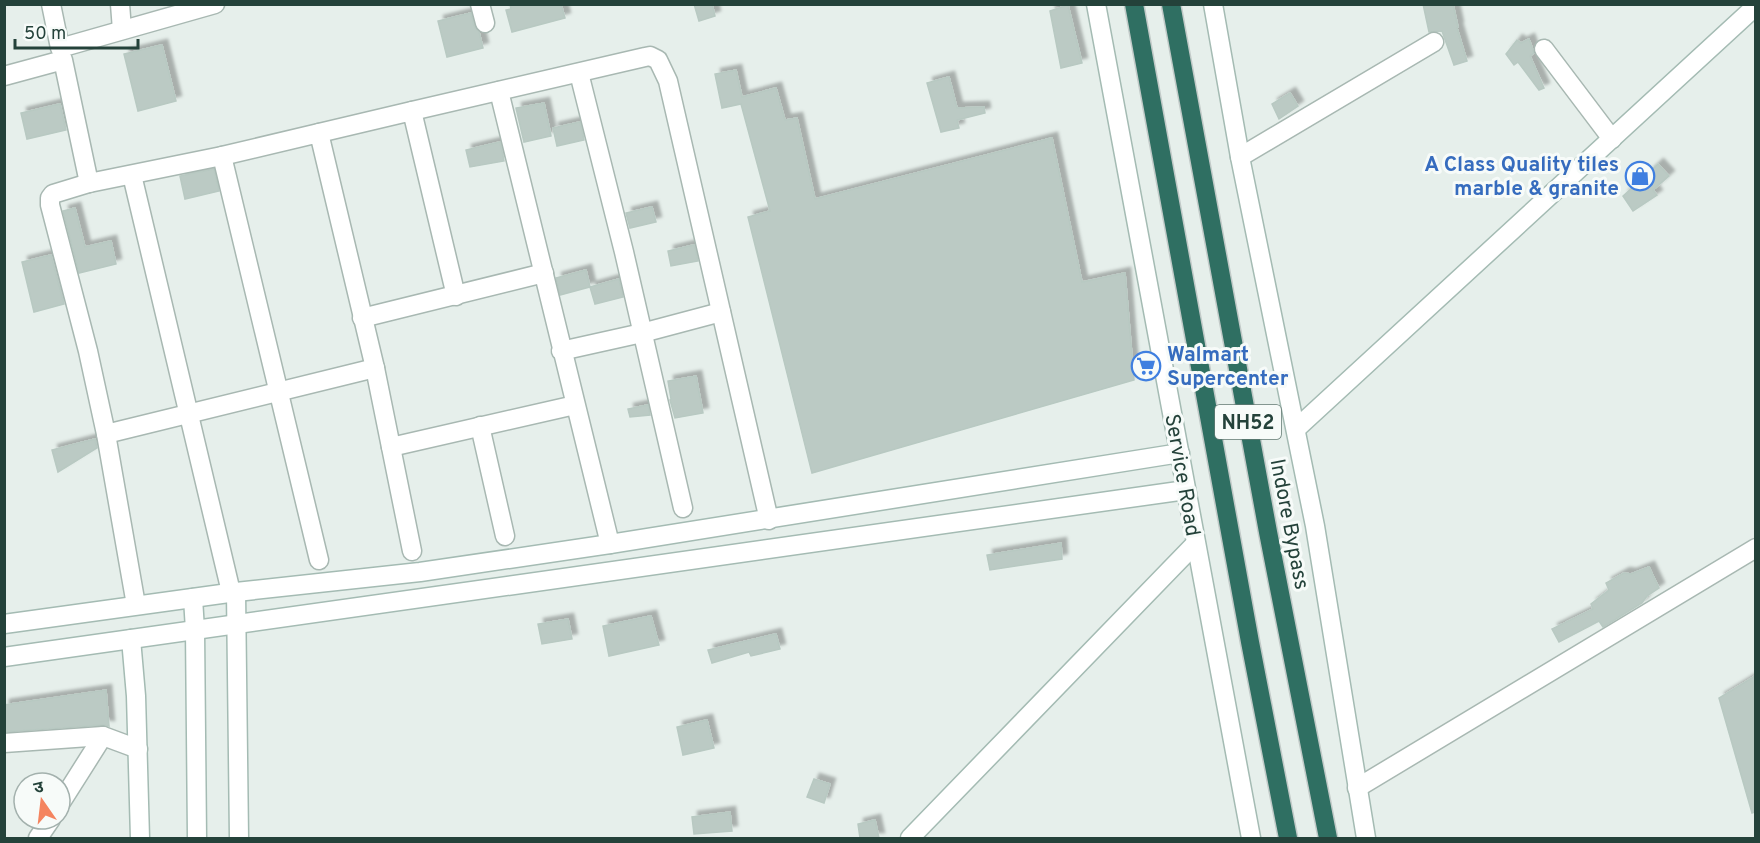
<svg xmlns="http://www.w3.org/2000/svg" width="1760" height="843" viewBox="0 0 1760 843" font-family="Overpass,'Noto Sans Devanagari',sans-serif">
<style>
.building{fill:#bbcac4;stroke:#b8c9c2;stroke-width:1.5;filter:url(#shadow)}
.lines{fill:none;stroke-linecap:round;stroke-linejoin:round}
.street-casing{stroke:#a8b8b2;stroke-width:21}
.secondary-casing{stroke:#a4bbb3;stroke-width:21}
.highway-casing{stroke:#c2cac8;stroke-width:21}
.street{stroke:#fff;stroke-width:18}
.secondary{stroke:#fff;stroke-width:18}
.highway{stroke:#2f6f62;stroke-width:18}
.labels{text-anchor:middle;stroke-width:6;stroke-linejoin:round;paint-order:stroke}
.shield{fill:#f7fbf9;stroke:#637a73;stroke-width:1.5}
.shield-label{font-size:20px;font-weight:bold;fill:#24423a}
.shop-label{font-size:21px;font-weight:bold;fill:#366cbe;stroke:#f7fbf9;text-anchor:end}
.street-label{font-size:21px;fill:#24423a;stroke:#f7fbf9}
</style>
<defs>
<filter id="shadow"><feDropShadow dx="5.5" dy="-5.5" stdDeviation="1.5" flood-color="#0004"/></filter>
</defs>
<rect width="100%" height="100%" fill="#e6efeb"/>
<g class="building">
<path d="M 510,4 L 561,4 L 565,18 L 512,32 L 506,10 L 511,9 Z"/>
<path d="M 694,4 L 712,4 L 715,16 L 699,21 Z"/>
<path d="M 1423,4 L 1453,4 L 1458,27 L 1457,28 L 1467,61 L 1454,65 L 1442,31 L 1429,32 Z"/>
<path d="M 1068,5 L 1082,63 L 1061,68 L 1050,11 Z"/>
<path d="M 471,13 L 474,26 L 479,32 L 483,48 L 447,57 L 438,21 Z"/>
<path d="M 1529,39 L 1534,53 L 1530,56 L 1544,88 L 1539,90 L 1518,62 L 1514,65 L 1506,54 L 1517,40 L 1521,43 Z"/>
<path d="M 162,45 L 176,101 L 138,111 L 124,54 Z"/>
<path d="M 736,70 L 742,97 L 776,88 L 785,120 L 797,118 L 815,199 L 1052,138 L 1082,282 L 1125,273 L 1134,380 L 812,473 L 748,217 L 770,211 L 741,104 L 722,108 L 715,74 Z"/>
<path d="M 949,77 L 957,108 L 984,107 L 985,113 L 957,120 L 959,128 L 941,132 L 927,83 Z"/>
<path d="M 1290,93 L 1298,106 L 1279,119 L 1272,104 Z"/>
<path d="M 544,103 L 551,136 L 524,142 L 516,108 Z"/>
<path d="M 60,104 L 66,130 L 27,139 L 21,113 Z"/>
<path d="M 580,122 L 584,140 L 557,146 L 553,128 Z"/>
<path d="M 500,142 L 504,161 L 470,167 L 466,150 Z"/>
<path d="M 1658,164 L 1669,176 L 1653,190 L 1657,195 L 1633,211 L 1623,196 Z"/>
<path d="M 214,169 L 219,191 L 185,199 L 180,176 Z"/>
<path d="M 652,207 L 656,222 L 630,228 L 626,213 Z"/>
<path d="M 75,208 L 85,247 L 111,241 L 116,264 L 79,273 L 63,211 Z"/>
<path d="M 694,245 L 698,261 L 671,266 L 668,251 Z"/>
<path d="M 51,255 L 64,304 L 34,312 L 22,262 Z"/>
<path d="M 586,270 L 590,287 L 560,295 L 556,278 Z"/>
<path d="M 619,279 L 623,297 L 595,304 L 590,287 Z"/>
<path d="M 696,376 L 703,413 L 675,418 L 670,400 L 671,399 L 668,381 Z"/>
<path d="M 648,405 L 650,415 L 630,417 L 628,409 Z"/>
<path d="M 95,439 L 97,448 L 58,472 L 52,450 Z"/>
<path d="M 1061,543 L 1062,559 L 990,570 L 987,555 Z"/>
<path d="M 1649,567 L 1659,588 L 1647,596 L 1642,603 L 1603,627 L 1599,621 L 1559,642 L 1552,629 L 1593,609 L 1591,604 L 1609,590 L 1606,583 L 1624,573 L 1631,574 Z"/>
<path d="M 651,616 L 659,645 L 609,656 L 603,626 Z"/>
<path d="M 568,619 L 572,639 L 542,644 L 538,624 Z"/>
<path d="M 776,634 L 780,649 L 751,656 L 749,652 L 712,663 L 708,650 Z"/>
<path d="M 1755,676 L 1755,812 L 1752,813 L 1719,698 Z"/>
<path d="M 106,690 L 109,726 L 102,725 L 4,732 L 4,705 Z"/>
<path d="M 707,720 L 714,748 L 683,755 L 677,727 Z"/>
<path d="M 814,779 L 830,784 L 824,803 L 807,797 Z"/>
<path d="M 730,812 L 732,831 L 694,834 L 692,817 Z"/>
<path d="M 875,820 L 879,838 L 860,838 L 858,824 Z"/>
</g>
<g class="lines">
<g class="street-casing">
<g id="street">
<path d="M 51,4 L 60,48 L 215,4"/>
<path d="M 120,4 L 122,30"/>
<path d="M 480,4 L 485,23"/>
<path d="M 1544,49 L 1612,139"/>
<path d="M 579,73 L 624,252 L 683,508"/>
<path d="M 4,76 L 63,60 L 89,183"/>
<path d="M 499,91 L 610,544"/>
<path d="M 412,111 L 645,57 L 650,56 L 658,60 L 668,81 L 769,520"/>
<path d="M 319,133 L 412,111 L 456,296"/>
<path d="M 222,156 L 319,133 L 375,368 L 412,551"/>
<path d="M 1240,157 L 1434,42"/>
<path d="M 132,175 L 231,592"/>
<path d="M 362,318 L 544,273"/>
<path d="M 561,351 L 642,333 L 721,312"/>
<path d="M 480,426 L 505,536"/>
<path d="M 106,434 L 375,368"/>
<path d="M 391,447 L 575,405"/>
<path d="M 136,605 L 106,434 L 88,351 L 50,205 L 50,198 L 53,194 L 89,183 L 222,156 L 319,560"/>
<path d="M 4,743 L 103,736 L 138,749"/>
<path d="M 1357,788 L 1756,548"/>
<path d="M 60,804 L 103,736"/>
<path d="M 38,838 L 51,819"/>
</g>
</g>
<g class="secondary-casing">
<g id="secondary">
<path d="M 1096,4 L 1251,838"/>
<path d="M 1213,4 L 1240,157 L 1315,526 L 1366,838"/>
<path d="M 1297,428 L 1756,6"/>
<path d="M 236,592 L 239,838"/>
<path d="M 193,598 L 195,630 L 197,838"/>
<path d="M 4,624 L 236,592 L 420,572 L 610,544 L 1180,453"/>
<path d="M 131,639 L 136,696 L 140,838"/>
<path d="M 4,657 L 1186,490"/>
<path d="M 910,838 L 1195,544"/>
</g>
</g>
<g class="highway-casing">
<g id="highway">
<path d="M 1134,4 L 1250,642 L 1288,838"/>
<path d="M 1171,4 L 1268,532 L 1328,838"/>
</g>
</g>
<use href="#street" class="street"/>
<use href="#secondary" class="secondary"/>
<use href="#highway" class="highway"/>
</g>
<defs>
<g id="shop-ring" transform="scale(1.5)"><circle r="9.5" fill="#f7fbf9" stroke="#3f7fe0" stroke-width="1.5"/><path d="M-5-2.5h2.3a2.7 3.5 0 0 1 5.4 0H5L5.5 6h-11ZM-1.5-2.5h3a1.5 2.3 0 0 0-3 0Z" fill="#3f7fe0"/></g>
<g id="supermarket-ring" transform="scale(1.5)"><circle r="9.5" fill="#f7fbf9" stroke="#3f7fe0" stroke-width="1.5"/><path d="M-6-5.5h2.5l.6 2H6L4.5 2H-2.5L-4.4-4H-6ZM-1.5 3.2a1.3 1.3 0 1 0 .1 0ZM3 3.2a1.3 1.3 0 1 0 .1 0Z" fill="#3f7fe0"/></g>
</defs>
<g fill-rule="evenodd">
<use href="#shop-ring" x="1640" y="176"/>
<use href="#supermarket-ring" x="1146" y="366"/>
</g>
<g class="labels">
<rect class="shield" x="1215" y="405" width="66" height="34" rx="4.5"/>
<g class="shield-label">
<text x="1248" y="429">NH52</text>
</g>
<g class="shop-label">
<text x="1619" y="171">A Class Quality tiles<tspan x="1619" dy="24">marble &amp; granite</tspan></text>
<text x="1167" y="361" text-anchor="start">Walmart<tspan x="1167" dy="24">Supercenter</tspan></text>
</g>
<g class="street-label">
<text transform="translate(1183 475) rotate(80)" y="7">Service Road</text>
<text transform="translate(1290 524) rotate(79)" y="7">Indore Bypass</text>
</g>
</g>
<rect width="1760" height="843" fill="none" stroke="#24423a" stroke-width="12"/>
<g transform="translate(42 801) rotate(346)"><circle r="28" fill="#f7fbf9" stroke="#a3b1ad" stroke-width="1.5"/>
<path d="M0-4.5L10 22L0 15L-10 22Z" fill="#f4845f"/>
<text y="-9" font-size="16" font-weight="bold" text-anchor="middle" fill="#24423a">उ</text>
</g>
<path d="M15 39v9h123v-9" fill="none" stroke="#24423a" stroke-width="3"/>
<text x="24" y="39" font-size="18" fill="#24423a" stroke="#f7fbf9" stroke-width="4.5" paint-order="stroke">50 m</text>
</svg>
